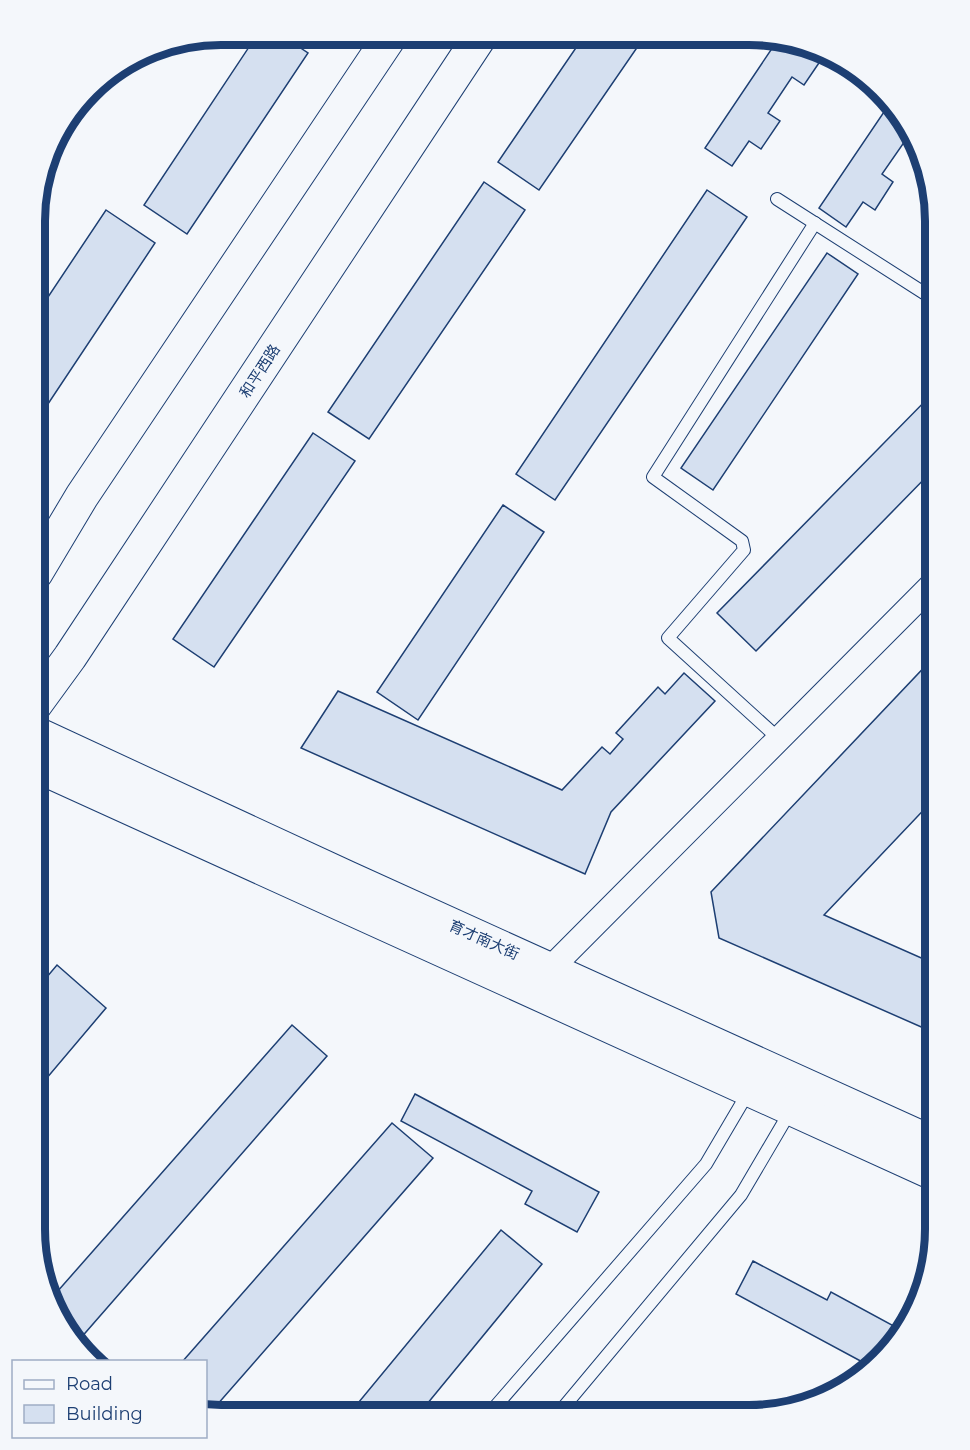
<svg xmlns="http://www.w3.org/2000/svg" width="970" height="1450" viewBox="0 0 970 1450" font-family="Montserrat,'Noto Sans SC',sans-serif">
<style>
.building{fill:#d5e0f0;stroke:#1d3f73;stroke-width:1.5}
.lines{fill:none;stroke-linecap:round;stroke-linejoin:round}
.lane-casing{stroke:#1d3f73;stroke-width:14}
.street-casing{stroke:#1d3f73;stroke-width:26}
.secondary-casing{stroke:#1d3f73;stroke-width:35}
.lane{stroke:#f4f7fb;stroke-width:12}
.street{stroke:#f4f7fb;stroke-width:24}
.secondary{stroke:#f4f7fb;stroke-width:33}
.labels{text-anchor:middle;stroke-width:4.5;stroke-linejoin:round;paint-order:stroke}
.street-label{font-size:15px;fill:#1d3f73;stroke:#f4f7fb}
.rim{fill:none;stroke:#1d3f73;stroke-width:8}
</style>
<rect width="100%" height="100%" fill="#f4f7fb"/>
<g class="building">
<path d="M 257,35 L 281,35 L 308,53 L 187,234 L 144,205 Z"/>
<path d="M 584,36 L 645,36 L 539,190 L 498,162 Z"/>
<path d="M 779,38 L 823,57 L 804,85 L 792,77 L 768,113 L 780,121 L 761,149 L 749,141 L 732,166 L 705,148 Z"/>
<path d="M 888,106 L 918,145 L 907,138 L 882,174 L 893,182 L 875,210 L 863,202 L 846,227 L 819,208 Z"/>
<path d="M 484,182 L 525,210 L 369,439 L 328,412 Z"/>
<path d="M 707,190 L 747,217 L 555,500 L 516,474 Z"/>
<path d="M 106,210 L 155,243 L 36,422 L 36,315 Z"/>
<path d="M 827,253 L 858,274 L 713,490 L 681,468 Z"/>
<path d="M 935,253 L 935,275 L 925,269 Z"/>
<path d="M 935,391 L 935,468 L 756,651 L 717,613 Z"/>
<path d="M 313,433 L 355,461 L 214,667 L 173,639 Z"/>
<path d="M 503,505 L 544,532 L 418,720 L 377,692 Z"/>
<path d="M 935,656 L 935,798 L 824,915 L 935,964 L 935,1033 L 719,938 L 711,892 Z"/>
<path d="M 684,673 L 715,701 L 611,812 L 585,874 L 301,748 L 338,691 L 562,790 L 602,747 L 610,754 L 623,739 L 616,733 L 658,687 L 665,694 Z"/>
<path d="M 57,965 L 106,1008 L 35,1092 L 35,991 Z"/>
<path d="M 292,1025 L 327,1056 L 79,1340 L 49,1301 Z"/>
<path d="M 415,1094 L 599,1192 L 577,1232 L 525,1204 L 532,1191 L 401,1121 Z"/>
<path d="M 392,1123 L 433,1158 L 209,1414 L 206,1414 L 206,1362 L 182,1362 Z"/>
<path d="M 501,1230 L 542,1264 L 418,1415 L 349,1414 Z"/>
<path d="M 40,1255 L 50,1263 L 43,1271 Z"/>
<path d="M 753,1261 L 827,1300 L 831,1292 L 903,1331 L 897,1342 L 868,1365 L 736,1294 Z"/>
</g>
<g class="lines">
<g class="lane-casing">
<g id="lane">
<path d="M 777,199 L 935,300"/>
<path d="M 779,739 L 668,638 L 744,550 L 742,541 L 653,477 L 815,223"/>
<path d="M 488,1415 L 706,1164 L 749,1091"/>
<path d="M 557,1415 L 741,1195 L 791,1110"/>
</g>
</g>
<g class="street-casing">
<path id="street" d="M 550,969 L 935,582"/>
</g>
<g class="secondary-casing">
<g id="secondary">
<path d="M 36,573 L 82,496 L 391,35"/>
<path d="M 35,705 L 70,657 L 481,35"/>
<path d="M 35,733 L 348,878 L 935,1144"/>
<path d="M 35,765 L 935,1174"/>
</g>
</g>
<use href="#lane" class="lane"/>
<use href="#street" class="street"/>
<use href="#secondary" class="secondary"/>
</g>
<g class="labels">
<g class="street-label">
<text transform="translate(260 371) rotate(-57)" y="5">和平西路</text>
<text transform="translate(484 940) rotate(24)" y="5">育才南大街</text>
</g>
</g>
<path d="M0 0H970V1450H0ZM221 45H749A176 176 0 0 1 925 221V1229A176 176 0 0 1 749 1405H221A176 176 0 0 1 45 1229V221A176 176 0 0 1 221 45Z" fill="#f4f7fb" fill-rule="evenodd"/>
<path class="rim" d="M221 45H749A176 176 0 0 1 925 221V1229A176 176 0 0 1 749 1405H221A176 176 0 0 1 45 1229V221A176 176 0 0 1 221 45Z"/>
<rect x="12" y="1360" width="195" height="78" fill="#f4f7fb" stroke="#9eadc5" stroke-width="1.5"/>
<rect x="24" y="1380" width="30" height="9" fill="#f4f7fb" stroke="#9eadc5" stroke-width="1.5"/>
<text x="66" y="1390" font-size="18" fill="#1d3f73">Road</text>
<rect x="24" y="1405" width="30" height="18" fill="#d5e0f0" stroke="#9eadc5" stroke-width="1.5"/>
<text x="66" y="1420" font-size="18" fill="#1d3f73">Building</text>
</svg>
